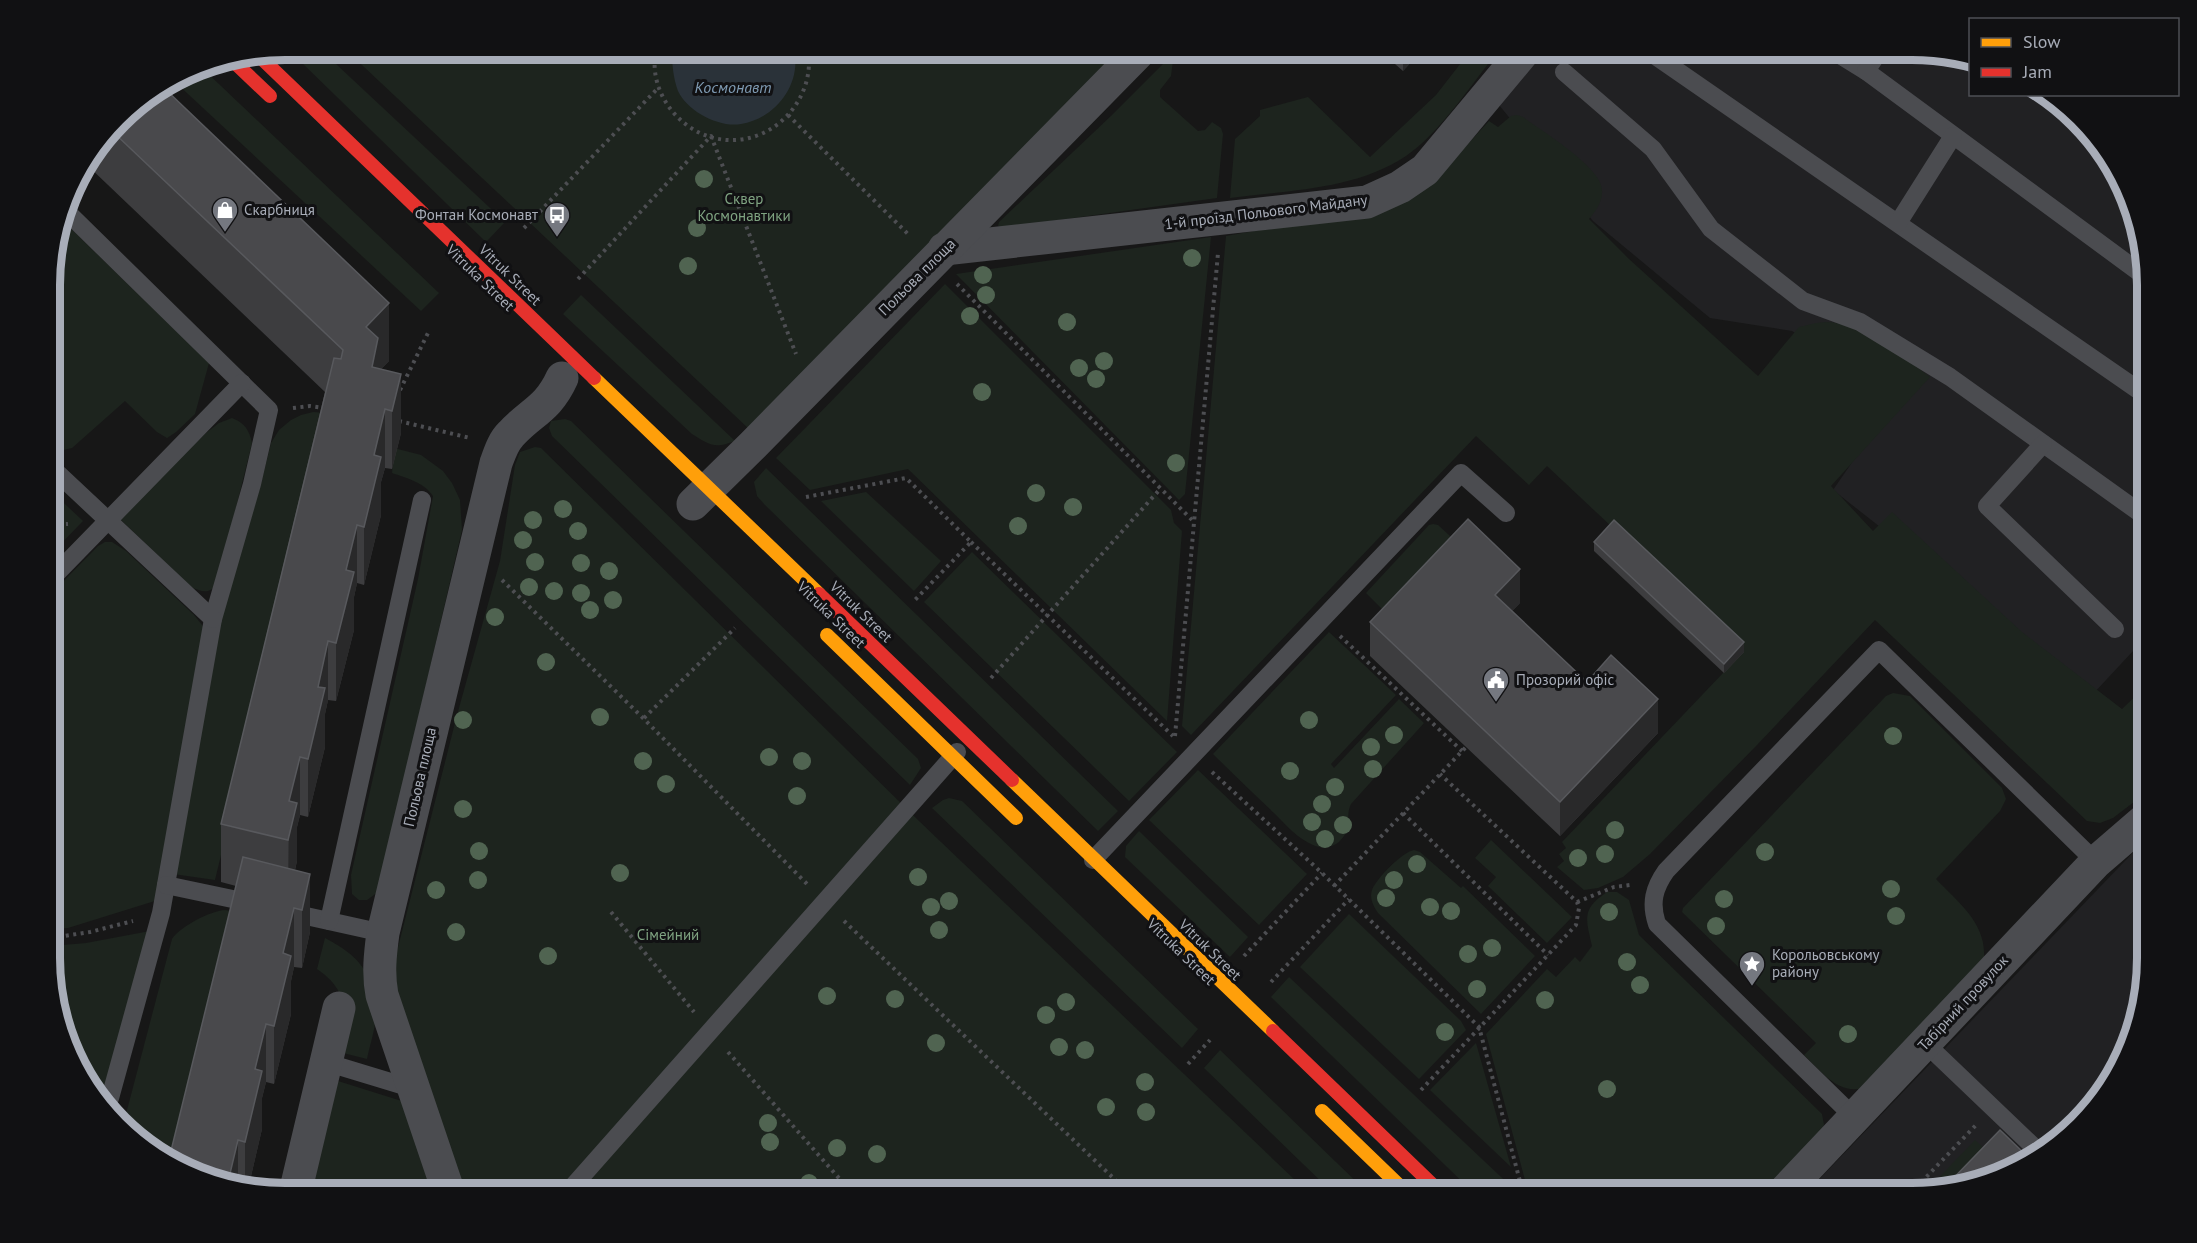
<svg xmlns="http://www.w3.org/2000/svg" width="2197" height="1243" viewBox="0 0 2197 1243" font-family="'PT Sans',sans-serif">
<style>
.built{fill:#212123}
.green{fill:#1d241e}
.water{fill:#2a3239}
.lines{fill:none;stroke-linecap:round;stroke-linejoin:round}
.path{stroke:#4d4e52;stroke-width:4;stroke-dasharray:3 4.5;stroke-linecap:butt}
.lane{stroke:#4b4c50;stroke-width:18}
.street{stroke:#4b4c50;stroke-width:33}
.slow{stroke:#ff9f0a;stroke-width:14}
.jam{stroke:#e5322d;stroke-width:14}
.tree{fill:#506451}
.wall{fill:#3d3d3f}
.shaded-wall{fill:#29292a}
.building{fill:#49494c;stroke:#58595d;stroke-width:1.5}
.labels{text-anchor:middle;stroke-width:6;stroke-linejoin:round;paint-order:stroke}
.park-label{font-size:15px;fill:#7fa381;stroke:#111113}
.poi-label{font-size:15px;fill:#a8adb8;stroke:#111113;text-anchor:start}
.street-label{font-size:15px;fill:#a8adb8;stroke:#111113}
.water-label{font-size:16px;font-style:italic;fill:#7f9bb3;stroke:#111113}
.rim{fill:none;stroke:#a8adb8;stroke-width:8}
</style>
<rect width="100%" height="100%" fill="#171717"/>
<g class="built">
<path d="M 1512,50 L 1913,50 L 1970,57 L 1970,94 L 2044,95 L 2108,154 L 2135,209 L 2147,269 L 2147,636 L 2093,694 L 1833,490 L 1899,394 L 1792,331 L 1710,318 L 1593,221 L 1482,84 Z"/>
<path d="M 2147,838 L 2147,973 L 2116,1076 L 2043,1154 L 1988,1181 L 1927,1193 L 1806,1193 Z"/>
</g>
<g class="green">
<path d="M 295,50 L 321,50 L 505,222 L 486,242 L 299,60 L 295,55 Z"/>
<path d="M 346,50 L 1120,50 L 749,429 Z"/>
<path d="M 1471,50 L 1499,50 C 1473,82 1440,133 1406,156 C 1355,190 1289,190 1230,198 L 1235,139 L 1260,116 L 1260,110 L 1308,97 L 1370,157 L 1436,95 Z"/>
<path d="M 1174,53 L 1171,76 L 1160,90 L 1160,97 L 1198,131 L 1205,130 L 1212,122 L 1221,128 L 1223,134 L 1217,198 L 1002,228 L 998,226 L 999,222 L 1112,115 Z"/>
<path d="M 200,66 L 439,293 L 421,311 L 174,81 Z"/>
<path d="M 1517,115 L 1523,117 C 1542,131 1594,163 1601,185 C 1605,198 1597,210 1589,219 L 1629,259 L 1758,376 L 1799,327 C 1808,325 1818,322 1827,322 C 1860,323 1905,358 1930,377 L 1831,486 L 1873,531 L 1892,512 L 2022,632 L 2122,709 L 2147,685 L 2147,792 L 2113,818 L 2100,823 L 2087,821 L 1875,620 L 1757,745 L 1650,854 L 1623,877 L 1598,888 L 1584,890 L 1557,867 L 1564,861 L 1559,854 L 1566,848 L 1562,842 L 1744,651 L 1547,466 L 1529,485 L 1476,436 L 1191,735 L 1182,726 L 1226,236 L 1293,224 L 1465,147 L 1489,121 L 1498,127 L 1511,116 Z"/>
<path d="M 62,220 L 209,363 L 195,414 L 176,432 L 167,438 L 157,432 L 125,401 L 72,448 L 59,451 L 51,448 L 51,254 Z"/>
<path d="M 1211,237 L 1185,494 L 1179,500 L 956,274 Z"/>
<path d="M 945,284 L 1171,510 L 1174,523 L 1182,531 L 1167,721 L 908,469 L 810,490 L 776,458 Z"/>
<path d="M 581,295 L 735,441 C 714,449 710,445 692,434 L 563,314 Z"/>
<path d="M 313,412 L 328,413 L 215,880 L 173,874 L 219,624 L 259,491 L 271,443 L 279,430 L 291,420 L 301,415 Z"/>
<path d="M 232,418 C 245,423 249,430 252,443 L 217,585 C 208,594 202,592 191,587 L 119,518 L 206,433 L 219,423 Z"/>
<path d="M 565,419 L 571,421 L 918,759 L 921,768 L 910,785 L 552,436 L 549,428 L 551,421 Z"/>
<path d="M 535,447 L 541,448 L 919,821 L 1295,1180 L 1286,1191 L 1288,1193 L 472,1193 L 458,1180 L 398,998 L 394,963 L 457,715 L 500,561 L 515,465 L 520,452 Z"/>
<path d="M 394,448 L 421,455 L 443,471 L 452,483 L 460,500 L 462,530 L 378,892 L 367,900 L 359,900 L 352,894 L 351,875 L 418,579 L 433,496 C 424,482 406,478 392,473 Z"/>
<path d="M 766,468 L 1118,811 L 1098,831 L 764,504 L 757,496 L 754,482 Z"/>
<path d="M 51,491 L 83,521 L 51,554 Z"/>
<path d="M 866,492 L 941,561 L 914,591 L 821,501 Z"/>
<path d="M 1433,524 L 1438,525 L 1462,547 L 1389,616 L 1366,593 L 1429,525 Z"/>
<path d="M 105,542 L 112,542 L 126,551 L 194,615 L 206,630 L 158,900 L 68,928 L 51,929 L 51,594 L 98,546 Z"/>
<path d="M 972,552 L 1177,752 L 1129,801 L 924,602 Z"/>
<path d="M 1329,632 L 1396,695 L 1331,764 L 1334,768 L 1399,699 L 1424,723 L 1351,804 C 1344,818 1355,826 1339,842 C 1332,848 1321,849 1313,845 C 1298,839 1285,824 1274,813 C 1253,793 1233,774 1213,754 Z"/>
<path d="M 1893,693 L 1910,696 L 2002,788 L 2006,799 L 2000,811 L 1936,879 C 1958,902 1986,923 1984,957 L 1863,1088 C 1838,1095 1821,1071 1804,1055 L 1816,1043 L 1682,912 L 1683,908 L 1886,696 Z"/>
<path d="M 1198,770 L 1307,874 L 1259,925 L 1149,820 Z"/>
<path d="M 949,798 L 962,801 L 1198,1029 L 1182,1048 L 932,808 L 943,800 Z"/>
<path d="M 1139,831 L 1248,937 L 1230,957 L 1125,857 L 1126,846 Z"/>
<path d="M 1491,840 L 1572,917 L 1547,943 L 1488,886 L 1496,877 L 1475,858 Z"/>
<path d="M 1414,850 L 1420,852 L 1461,888 L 1463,886 L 1535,956 L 1481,1014 L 1378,913 C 1374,907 1369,899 1372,890 C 1376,879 1402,852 1414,850 Z"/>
<path d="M 1607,892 L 1617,892 L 1629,900 L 1639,935 L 1822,1114 L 1824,1125 L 1822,1132 L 1763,1193 L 1539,1193 L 1525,1180 L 1486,1034 L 1547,969 L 1556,977 L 1575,957 L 1580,962 L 1592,946 C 1586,919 1581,909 1607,892 Z"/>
<path d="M 225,910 L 231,911 L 178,1166 L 167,1162 L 116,1114 L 126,1114 L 172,939 C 181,926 210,911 225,910 Z"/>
<path d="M 1349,914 L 1461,1021 L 1466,1030 L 1419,1079 L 1300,967 Z"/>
<path d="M 150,931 L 106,1085 L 98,1097 L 89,1089 L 51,989 L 51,946 L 86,943 Z"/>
<path d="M 325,938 C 356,954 374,972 376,1009 C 377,1024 370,1044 367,1059 L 343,1053 C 343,1014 352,993 317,969 Z"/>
<path d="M 1289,977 L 1518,1193 L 1474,1193 L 1271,997 Z"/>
<path d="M 1476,1043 L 1511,1167 L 1430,1090 Z"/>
<path d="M 1220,1050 L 1368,1193 L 1333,1193 L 1204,1068 Z"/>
<path d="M 338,1081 L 408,1103 L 442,1193 L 311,1193 Z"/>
<path d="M 1975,1140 L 1990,1154 L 1958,1187 L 1924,1193 Z"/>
</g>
<path class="water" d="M 672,50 L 794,50 C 802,84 775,119 741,124 C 719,128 687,111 678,91 C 673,77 672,64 672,50 Z"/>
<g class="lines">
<g class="path">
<path d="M 656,50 C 647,93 682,137 727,140 C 776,143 816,97 808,50"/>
<path d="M 788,115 L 910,236"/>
<path d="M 524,228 L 659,87"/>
<path d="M 578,279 L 711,136 L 796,354"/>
<path d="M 957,284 L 1194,522"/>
<path d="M 400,390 L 429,331"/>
<path d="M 293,408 L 310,406 L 324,408"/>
<path d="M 399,421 L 470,438"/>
<path d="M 806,497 L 906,478 L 971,542 L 913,602"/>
<path d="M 51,525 L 68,524"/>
<path d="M 971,542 L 1173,736"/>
<path d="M 502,580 L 644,719 L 807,884"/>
<path d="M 1340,636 L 1462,751"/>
<path d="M 991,678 L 1161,488"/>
<path d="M 644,718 L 735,628"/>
<path d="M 1175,736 L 1218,253"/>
<path d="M 1212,772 L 1322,873 L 1479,1027 L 1521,1185"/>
<path d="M 1403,813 L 1548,955"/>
<path d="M 1334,886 L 1466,747"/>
<path d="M 1577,902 L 1614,887 L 1630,885"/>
<path d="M 611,912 L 694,1012"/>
<path d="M 844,921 L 1129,1193"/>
<path d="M 51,938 L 90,932 L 133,921"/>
<path d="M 1244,956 L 1322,873"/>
<path d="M 1271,982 L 1349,899"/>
<path d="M 728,1052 L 852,1193"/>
<path d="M 1188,1064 L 1210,1040"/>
<path d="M 1421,1090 L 1576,925 L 1579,908 L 1577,902 L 1440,774"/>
<path d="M 1911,1193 L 1976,1125"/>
</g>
<g class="lane">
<path d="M 1647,50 L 2147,396"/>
<path d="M 1832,50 L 1866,71 L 1880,50"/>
<path d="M 1866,71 L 2147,278"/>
<path d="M 1564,72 L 1653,149 L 1711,229 L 1803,301 L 1860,322 L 1950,377 L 2147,518"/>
<path d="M 65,210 L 269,410 L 252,484 L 213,619 L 161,913 L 110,1098 L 106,1105"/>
<path d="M 1898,223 L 1953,136"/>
<path d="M 2043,444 L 1987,506 L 2115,629"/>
<path d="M 51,467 L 213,619"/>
<path d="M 51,579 L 242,383"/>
<path d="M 1093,860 L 1461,473 L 1506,513"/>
<path d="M 166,885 L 256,904"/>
<path d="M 288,912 L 383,933"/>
<path d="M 329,921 L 422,500"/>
<path d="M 1925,1043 L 2036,1149"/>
<path d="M 325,1062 L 414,1089"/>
<path d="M 1855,1118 L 1657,924 C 1650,903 1654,888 1666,871 L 1879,650 L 2096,862"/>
<path d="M 567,1193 L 957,752"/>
</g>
<g class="street">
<path d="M 944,249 L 1367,202 L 1400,187 L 1425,170 L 1525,50"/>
<path d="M 693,504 L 753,445 L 1141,50"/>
<path d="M 295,1193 L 339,1008"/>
<path d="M 449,1193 L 382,995 C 378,974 380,955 383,933 L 496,463 C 500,452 503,442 511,434 C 531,412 548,409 562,378"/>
<path d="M 1783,1193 L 2096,862 L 2147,818"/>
</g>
<g class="slow">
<path d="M 594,378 L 819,594"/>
<path d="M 827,635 L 1016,818"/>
<path d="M 1012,780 L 1273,1031"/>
<path d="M 1322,1111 L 1407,1193"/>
</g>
<g class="jam">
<path d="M 258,55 L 594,378"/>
<path d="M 232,60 L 270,96"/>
<path d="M 819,594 L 1012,780"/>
<path d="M 1273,1031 L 1441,1193"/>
</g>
</g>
<g class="tree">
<circle cx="704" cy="179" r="9"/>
<circle cx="697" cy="228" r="9"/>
<circle cx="1192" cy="258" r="9"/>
<circle cx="688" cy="266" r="9"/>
<circle cx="983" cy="275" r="9"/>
<circle cx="986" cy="295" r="9"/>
<circle cx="970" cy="316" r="9"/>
<circle cx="1067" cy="322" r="9"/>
<circle cx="1104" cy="361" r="9"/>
<circle cx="1079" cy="368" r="9"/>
<circle cx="1096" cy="379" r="9"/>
<circle cx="982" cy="392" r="9"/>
<circle cx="1176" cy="463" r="9"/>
<circle cx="1036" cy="493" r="9"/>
<circle cx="1073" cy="507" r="9"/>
<circle cx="563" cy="509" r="9"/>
<circle cx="533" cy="520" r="9"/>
<circle cx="1018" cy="526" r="9"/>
<circle cx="578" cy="531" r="9"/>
<circle cx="523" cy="540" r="9"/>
<circle cx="535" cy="562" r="9"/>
<circle cx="581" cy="563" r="9"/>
<circle cx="609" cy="571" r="9"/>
<circle cx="529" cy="587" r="9"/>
<circle cx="554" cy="591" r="9"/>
<circle cx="581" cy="593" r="9"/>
<circle cx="613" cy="600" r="9"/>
<circle cx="590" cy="610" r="9"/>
<circle cx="495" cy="617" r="9"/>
<circle cx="546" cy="662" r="9"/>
<circle cx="600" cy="717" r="9"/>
<circle cx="463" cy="720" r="9"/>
<circle cx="1309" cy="720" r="9"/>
<circle cx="1394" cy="735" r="9"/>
<circle cx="1893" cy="736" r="9"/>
<circle cx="1371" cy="747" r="9"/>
<circle cx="769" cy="757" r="9"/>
<circle cx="643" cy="761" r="9"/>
<circle cx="802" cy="761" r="9"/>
<circle cx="1373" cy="769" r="9"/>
<circle cx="1290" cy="771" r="9"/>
<circle cx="666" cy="784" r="9"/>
<circle cx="1335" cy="787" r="9"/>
<circle cx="797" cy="796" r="9"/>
<circle cx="1322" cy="804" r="9"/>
<circle cx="463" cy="809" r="9"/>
<circle cx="1312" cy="822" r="9"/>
<circle cx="1343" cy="825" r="9"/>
<circle cx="1615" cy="830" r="9"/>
<circle cx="1325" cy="839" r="9"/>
<circle cx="479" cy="851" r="9"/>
<circle cx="1765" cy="852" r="9"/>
<circle cx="1605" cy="854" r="9"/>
<circle cx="1578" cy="858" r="9"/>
<circle cx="1417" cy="864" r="9"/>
<circle cx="620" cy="873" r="9"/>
<circle cx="918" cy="877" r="9"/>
<circle cx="478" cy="880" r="9"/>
<circle cx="1394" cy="880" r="9"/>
<circle cx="1891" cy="889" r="9"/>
<circle cx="436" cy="890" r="9"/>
<circle cx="1386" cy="898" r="9"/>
<circle cx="1724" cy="899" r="9"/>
<circle cx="949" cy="901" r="9"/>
<circle cx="931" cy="907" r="9"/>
<circle cx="1430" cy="907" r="9"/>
<circle cx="1451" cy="911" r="9"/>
<circle cx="1609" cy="912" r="9"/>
<circle cx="1896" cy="916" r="9"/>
<circle cx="1716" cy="926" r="9"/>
<circle cx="939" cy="930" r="9"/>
<circle cx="456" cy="932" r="9"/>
<circle cx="1492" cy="948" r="9"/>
<circle cx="1468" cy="954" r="9"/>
<circle cx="548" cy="956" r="9"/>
<circle cx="1627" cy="962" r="9"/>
<circle cx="1640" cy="985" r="9"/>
<circle cx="1477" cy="989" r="9"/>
<circle cx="827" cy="996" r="9"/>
<circle cx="895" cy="999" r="9"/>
<circle cx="1545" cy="1000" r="9"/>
<circle cx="1066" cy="1002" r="9"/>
<circle cx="1046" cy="1015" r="9"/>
<circle cx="1445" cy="1032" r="9"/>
<circle cx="1848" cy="1034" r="9"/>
<circle cx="936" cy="1043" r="9"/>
<circle cx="1059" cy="1047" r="9"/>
<circle cx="1085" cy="1050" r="9"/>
<circle cx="1145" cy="1082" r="9"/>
<circle cx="1607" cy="1089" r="9"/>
<circle cx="1106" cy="1107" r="9"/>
<circle cx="1146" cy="1112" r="9"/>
<circle cx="768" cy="1123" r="9"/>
<circle cx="770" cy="1142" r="9"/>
<circle cx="837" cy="1148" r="9"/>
<circle cx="877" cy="1154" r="9"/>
<circle cx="809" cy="1183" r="9"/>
</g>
<g class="wall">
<path d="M 1379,50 L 1422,50 L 1403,71 Z"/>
<path d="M 129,108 L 389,361 L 381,369 L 401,433 L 392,469 L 385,468 L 381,482 L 381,515 L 364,585 L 357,583 L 354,597 L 354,630 L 336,701 L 328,700 L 325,714 L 325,747 L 308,817 L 300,815 L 297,827 L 297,861 L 295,870 L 310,932 L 302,968 L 294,967 L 291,981 L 291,1014 L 274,1084 L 266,1082 L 262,1098 L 262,1129 L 248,1189 L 223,1185 L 236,886 L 221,882 L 221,824 L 325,392 L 86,164 Z"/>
<path d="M 1594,542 L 1744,652 L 1724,673 L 1594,551 Z"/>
<path d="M 1520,603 L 1512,611 L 1587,682 L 1658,733 L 1560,836 L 1370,656 L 1370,622 Z"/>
<path d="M 2146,833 L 2147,833 L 2147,868 L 2146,867 Z"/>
</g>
<g class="shaded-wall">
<path d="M 1403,50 L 1422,50 L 1403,71 Z"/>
<path d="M 389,303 L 389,361 L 378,372 L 372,425 L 366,327 Z"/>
<path d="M 401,374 L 401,433 L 392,469 L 392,411 Z"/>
<path d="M 385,409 L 385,468 L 381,482 L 381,515 L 364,585 L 364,527 L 374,455 Z"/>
<path d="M 357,525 L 357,583 L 354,597 L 354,630 L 336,701 L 336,643 L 346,570 Z"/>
<path d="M 1520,569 L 1520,603 L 1495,629 L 1495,595 Z"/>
<path d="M 328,641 L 328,700 L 325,714 L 325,747 L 308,817 L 308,759 L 318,687 Z"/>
<path d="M 1744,642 L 1744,652 L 1724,673 L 1724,664 Z"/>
<path d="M 1658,699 L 1658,733 L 1560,836 L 1560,802 Z"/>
<path d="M 300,757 L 300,815 L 297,827 L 297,861 L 288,898 L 289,801 Z"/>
<path d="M 310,874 L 310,932 L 302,968 L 302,910 Z"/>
<path d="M 294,908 L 294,967 L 291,981 L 291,1014 L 274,1084 L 274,1026 L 283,953 Z"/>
<path d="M 266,1024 L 266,1082 L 262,1098 L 262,1129 L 248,1189 L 245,1188 L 245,1142 L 255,1069 Z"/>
<path d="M 238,1140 L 238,1187 L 227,1186 Z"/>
</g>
<g class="building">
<path d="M 163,87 L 389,303 L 366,327 L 378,338 L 372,367 L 401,374 L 392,411 L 385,409 L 374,455 L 381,457 L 364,527 L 357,525 L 346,570 L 354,572 L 336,643 L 328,641 L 318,687 L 325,688 L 308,759 L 300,757 L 289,801 L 297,803 L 288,840 L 221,824 L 334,358 L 341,359 L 343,350 L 112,131 L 129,108 Z"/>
<path d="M 1468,519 L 1520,569 L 1495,595 L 1587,682 L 1611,655 L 1658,699 L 1560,802 L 1370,622 Z"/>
<path d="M 1614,520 L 1744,642 L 1724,664 L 1594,542 Z"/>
<path d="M 243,857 L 310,874 L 302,910 L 294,908 L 283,953 L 291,956 L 274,1026 L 266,1024 L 255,1069 L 262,1071 L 245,1142 L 238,1140 L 227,1186 L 228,1186 L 223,1185 L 168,1163 Z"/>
<path d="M 2000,1130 L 2031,1160 L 1988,1181 L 1942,1190 Z"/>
</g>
<defs>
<g id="shop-pin" transform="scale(1.35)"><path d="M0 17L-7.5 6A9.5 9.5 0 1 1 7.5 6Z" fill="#757880" stroke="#111113"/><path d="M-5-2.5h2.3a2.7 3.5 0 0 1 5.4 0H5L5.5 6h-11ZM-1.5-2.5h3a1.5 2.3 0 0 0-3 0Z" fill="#fff"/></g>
<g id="bus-pin" transform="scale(1.35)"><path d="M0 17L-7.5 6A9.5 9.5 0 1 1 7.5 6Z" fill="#757880" stroke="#111113"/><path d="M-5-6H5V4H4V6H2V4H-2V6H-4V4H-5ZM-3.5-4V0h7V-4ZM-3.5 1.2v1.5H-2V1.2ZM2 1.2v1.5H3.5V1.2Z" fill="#fff"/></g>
<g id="civic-pin" transform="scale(1.35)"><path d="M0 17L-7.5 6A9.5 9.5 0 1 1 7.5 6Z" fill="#757880" stroke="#111113"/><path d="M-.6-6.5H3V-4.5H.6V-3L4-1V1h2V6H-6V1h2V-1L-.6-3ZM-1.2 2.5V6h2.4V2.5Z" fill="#fff"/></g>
<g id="sight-pin" transform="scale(1.35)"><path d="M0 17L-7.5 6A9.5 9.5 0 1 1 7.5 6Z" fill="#757880" stroke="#111113"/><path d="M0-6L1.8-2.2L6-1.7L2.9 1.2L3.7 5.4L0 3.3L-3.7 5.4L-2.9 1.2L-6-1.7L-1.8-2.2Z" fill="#fff"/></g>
</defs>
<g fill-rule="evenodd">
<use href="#shop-pin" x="225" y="210"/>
<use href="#bus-pin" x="557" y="215"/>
<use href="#civic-pin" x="1496" y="680"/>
<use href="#sight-pin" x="1752" y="964"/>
</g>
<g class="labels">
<g class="park-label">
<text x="744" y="204">Сквер<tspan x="744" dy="17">Космонавтики</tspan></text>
<text x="668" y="940">Сімейний</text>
</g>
<g class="poi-label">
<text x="244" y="215">Скарбниця</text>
<text x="538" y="220" text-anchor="end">Фонтан Космонавт</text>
<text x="1516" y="685">Прозорий офіс</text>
<text x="1772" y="960">Корольовському<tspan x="1772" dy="17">району</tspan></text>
</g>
<g class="street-label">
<text transform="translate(1266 212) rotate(-7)" y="5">1-й проїзд Польового Майдану</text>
<text transform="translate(510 275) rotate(44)" y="5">Vitruk Street</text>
<text transform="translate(917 277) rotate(-45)" y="5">Польова площа</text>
<text transform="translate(480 278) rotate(44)" y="5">Vitruka Street</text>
<text transform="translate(861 612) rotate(44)" y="5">Vitruk Street</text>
<text transform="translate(831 615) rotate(44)" y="5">Vitruka Street</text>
<text transform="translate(420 777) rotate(-77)" y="5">Польова площа</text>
<text transform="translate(1210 950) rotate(44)" y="5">Vitruk Street</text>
<text transform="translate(1181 952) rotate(44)" y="5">Vitruka Street</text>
<text transform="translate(1963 1003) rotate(-47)" y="5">Табірний провулок</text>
</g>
<g class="water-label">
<text x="733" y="93">Космонавт</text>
</g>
</g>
<path d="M0 0H2197V1243H0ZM285 60H1912A225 225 0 0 1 2137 285V958A225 225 0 0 1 1912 1183H285A225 225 0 0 1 60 958V285A225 225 0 0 1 285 60Z" fill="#111113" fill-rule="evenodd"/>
<path class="rim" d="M285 60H1912A225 225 0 0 1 2137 285V958A225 225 0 0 1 1912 1183H285A225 225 0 0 1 60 958V285A225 225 0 0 1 285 60Z"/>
<rect x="1969" y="18" width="210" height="78" fill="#111113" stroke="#4d4f55" stroke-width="1.5"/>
<rect x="1981" y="38" width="30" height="9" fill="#ff9f0a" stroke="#4d4f55" stroke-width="1.5"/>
<text x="2023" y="48" font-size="18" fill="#a8adb8">Slow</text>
<rect x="1981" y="68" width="30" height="9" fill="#e5322d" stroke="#4d4f55" stroke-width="1.5"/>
<text x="2023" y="78" font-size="18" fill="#a8adb8">Jam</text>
</svg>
